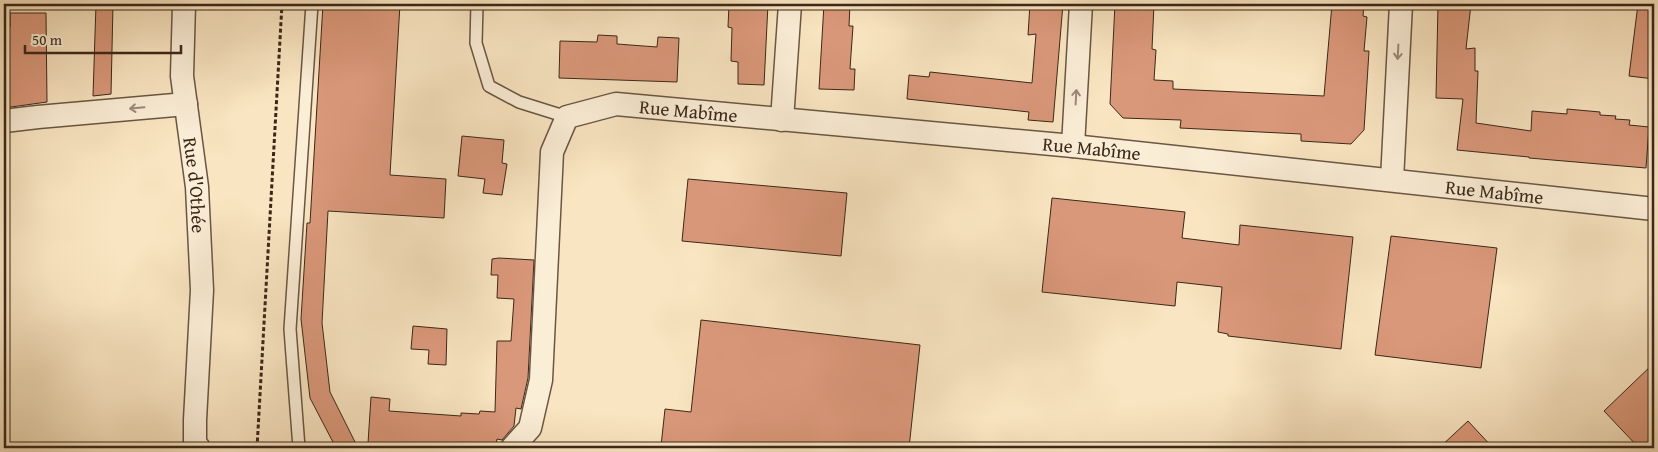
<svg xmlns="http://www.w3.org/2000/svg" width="1658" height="452" viewBox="0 0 1658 452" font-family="'Gentium Book Plus',serif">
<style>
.building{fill:#da987a;stroke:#3b2719}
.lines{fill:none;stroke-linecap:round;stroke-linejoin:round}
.service-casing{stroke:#6a5643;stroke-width:14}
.minor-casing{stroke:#6a5643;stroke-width:25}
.path{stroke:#3b2719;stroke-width:3;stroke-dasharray:4 2.5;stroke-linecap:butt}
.service{stroke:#fbeed7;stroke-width:11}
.minor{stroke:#fbeed7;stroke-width:22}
.oneway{stroke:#9b8a78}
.labels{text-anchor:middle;stroke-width:4.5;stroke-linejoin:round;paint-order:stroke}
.street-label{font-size:19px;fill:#3b2719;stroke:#fbeed7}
</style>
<rect width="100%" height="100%" fill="#f9e5c1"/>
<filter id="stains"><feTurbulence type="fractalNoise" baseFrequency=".004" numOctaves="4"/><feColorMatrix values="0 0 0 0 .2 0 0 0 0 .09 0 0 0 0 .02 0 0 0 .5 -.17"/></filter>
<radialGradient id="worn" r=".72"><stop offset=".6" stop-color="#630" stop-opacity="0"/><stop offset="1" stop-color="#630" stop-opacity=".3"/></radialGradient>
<g class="building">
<path d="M 96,4 L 113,4 L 111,94 L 93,96 Z"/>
<path d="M 323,4 L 400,4 L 390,175 L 446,179 L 444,218 L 328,211 L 322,323 L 330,392 L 358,448 L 336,448 L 310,398 L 301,319 L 307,223 L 310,223 Z"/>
<path d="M 729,4 L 768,4 L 764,85 L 738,84 L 738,62 L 731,61 L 732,28 L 728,27 Z"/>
<path d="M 824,4 L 850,4 L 849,26 L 853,26 L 850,69 L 855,69 L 854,90 L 819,89 Z"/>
<path d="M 1030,4 L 1063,4 L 1053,122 L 1028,120 L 1029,112 L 907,99 L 909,75 L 929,77 L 930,72 L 1032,83 L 1036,34 L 1028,35 Z"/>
<path d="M 1115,4 L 1154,4 L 1152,49 L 1156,50 L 1154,80 L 1173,81 L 1173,89 L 1324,96 L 1332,4 L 1364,4 L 1363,16 L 1367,17 L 1364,51 L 1369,51 L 1364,130 L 1351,144 L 1301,141 L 1301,134 L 1180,128 L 1181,120 L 1123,118 L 1110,104 Z"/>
<path d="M 1438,4 L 1471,4 L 1466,49 L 1475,48 L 1475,71 L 1478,71 L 1476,123 L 1531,131 L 1532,111 L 1567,114 L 1567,109 L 1600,112 L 1600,115 L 1616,116 L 1615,119 L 1630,120 L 1629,125 L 1649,127 L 1646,168 L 1529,158 L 1529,157 L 1457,150 L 1463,99 L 1436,98 Z"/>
<path d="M 1638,4 L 1654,4 L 1654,79 L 1629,76 Z"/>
<path d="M 10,13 L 46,13 L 47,102 L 4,108 L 4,27 L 10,27 Z"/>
<path d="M 598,35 L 617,36 L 617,44 L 657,47 L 658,37 L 679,38 L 677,82 L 559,78 L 560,41 L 597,42 Z"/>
<path d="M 462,136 L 504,140 L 502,163 L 507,164 L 502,195 L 483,193 L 485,179 L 458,176 Z"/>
<path d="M 688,179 L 847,193 L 841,256 L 682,241 Z"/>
<path d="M 1052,198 L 1185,212 L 1182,238 L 1239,245 L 1240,225 L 1353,237 L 1341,349 L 1228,336 L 1228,334 L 1218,332 L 1222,287 L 1177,282 L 1175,306 L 1042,292 Z"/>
<path d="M 1391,236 L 1497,248 L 1481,368 L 1375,355 Z"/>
<path d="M 499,258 L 534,260 L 528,378 L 521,409 L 516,408 L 514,426 L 502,440 L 497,439 L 496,445 L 478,444 L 478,447 L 460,446 L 460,448 L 452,448 L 368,443 L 371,397 L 390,399 L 389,411 L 461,416 L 461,413 L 479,414 L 480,411 L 495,412 L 497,341 L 511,341 L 514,299 L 497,298 L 498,275 L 491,275 L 492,259 Z"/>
<path d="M 701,320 L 920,345 L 909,448 L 681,448 L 661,446 L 665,409 L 691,412 Z"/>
<path d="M 413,326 L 447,329 L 446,365 L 428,364 L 429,350 L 411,349 Z"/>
<path d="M 1654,363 L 1654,448 L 1639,448 L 1604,411 Z"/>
<path d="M 1468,421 L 1493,448 L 1439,448 Z"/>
</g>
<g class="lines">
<g class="service-casing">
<g id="service">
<path d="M 477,4 L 476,43 L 489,86 L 519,102 L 567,117"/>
<path d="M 299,448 L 290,329 L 312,4"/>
</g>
</g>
<g class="minor-casing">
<g id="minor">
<path id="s1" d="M 184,4 L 182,76 L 197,187 L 202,290 L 195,420 L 195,443 L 199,448"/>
<path d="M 782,120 L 790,4"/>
<path d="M 4,121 L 38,117 L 186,104"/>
<path d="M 1073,146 L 1081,4"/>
<path d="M 1392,180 L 1401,4"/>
<path id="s2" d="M 512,448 L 530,428 L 541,380 L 552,152 L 567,117 L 616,104 L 1073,146 L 1654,209"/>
</g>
</g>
<path class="path" d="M 257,448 L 282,4"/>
<use href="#service" class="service"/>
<use href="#minor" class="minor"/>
</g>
<defs><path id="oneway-shaft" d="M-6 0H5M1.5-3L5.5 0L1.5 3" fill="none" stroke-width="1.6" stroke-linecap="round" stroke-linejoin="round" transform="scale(1.25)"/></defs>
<g class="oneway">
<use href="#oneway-shaft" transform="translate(1398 52) rotate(93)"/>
<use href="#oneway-shaft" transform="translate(1076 97) rotate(-87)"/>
<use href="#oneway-shaft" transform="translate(137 108) rotate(175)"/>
</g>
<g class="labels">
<g class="street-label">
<text dy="7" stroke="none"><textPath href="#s2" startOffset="466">Rue Mabîme</textPath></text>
<text dy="7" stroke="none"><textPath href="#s2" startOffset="871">Rue Mabîme</textPath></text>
<text dy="7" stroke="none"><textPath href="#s1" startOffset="182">Rue d'Othée</textPath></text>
<text dy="7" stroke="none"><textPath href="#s2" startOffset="1276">Rue Mabîme</textPath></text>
</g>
</g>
<rect width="1658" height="452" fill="none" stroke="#f9e5c1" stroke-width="20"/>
<rect x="5" y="5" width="1648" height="442" fill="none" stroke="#3b2719" stroke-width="2.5"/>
<rect x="10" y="10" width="1638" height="432" fill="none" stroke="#3b2719"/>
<path d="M25 45v8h156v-8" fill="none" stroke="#3b2719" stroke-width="2.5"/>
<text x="32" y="45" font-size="15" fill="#3b2719" stroke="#fbeed7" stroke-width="4" paint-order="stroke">50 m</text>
<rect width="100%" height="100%" filter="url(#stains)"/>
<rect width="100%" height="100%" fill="url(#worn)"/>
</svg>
